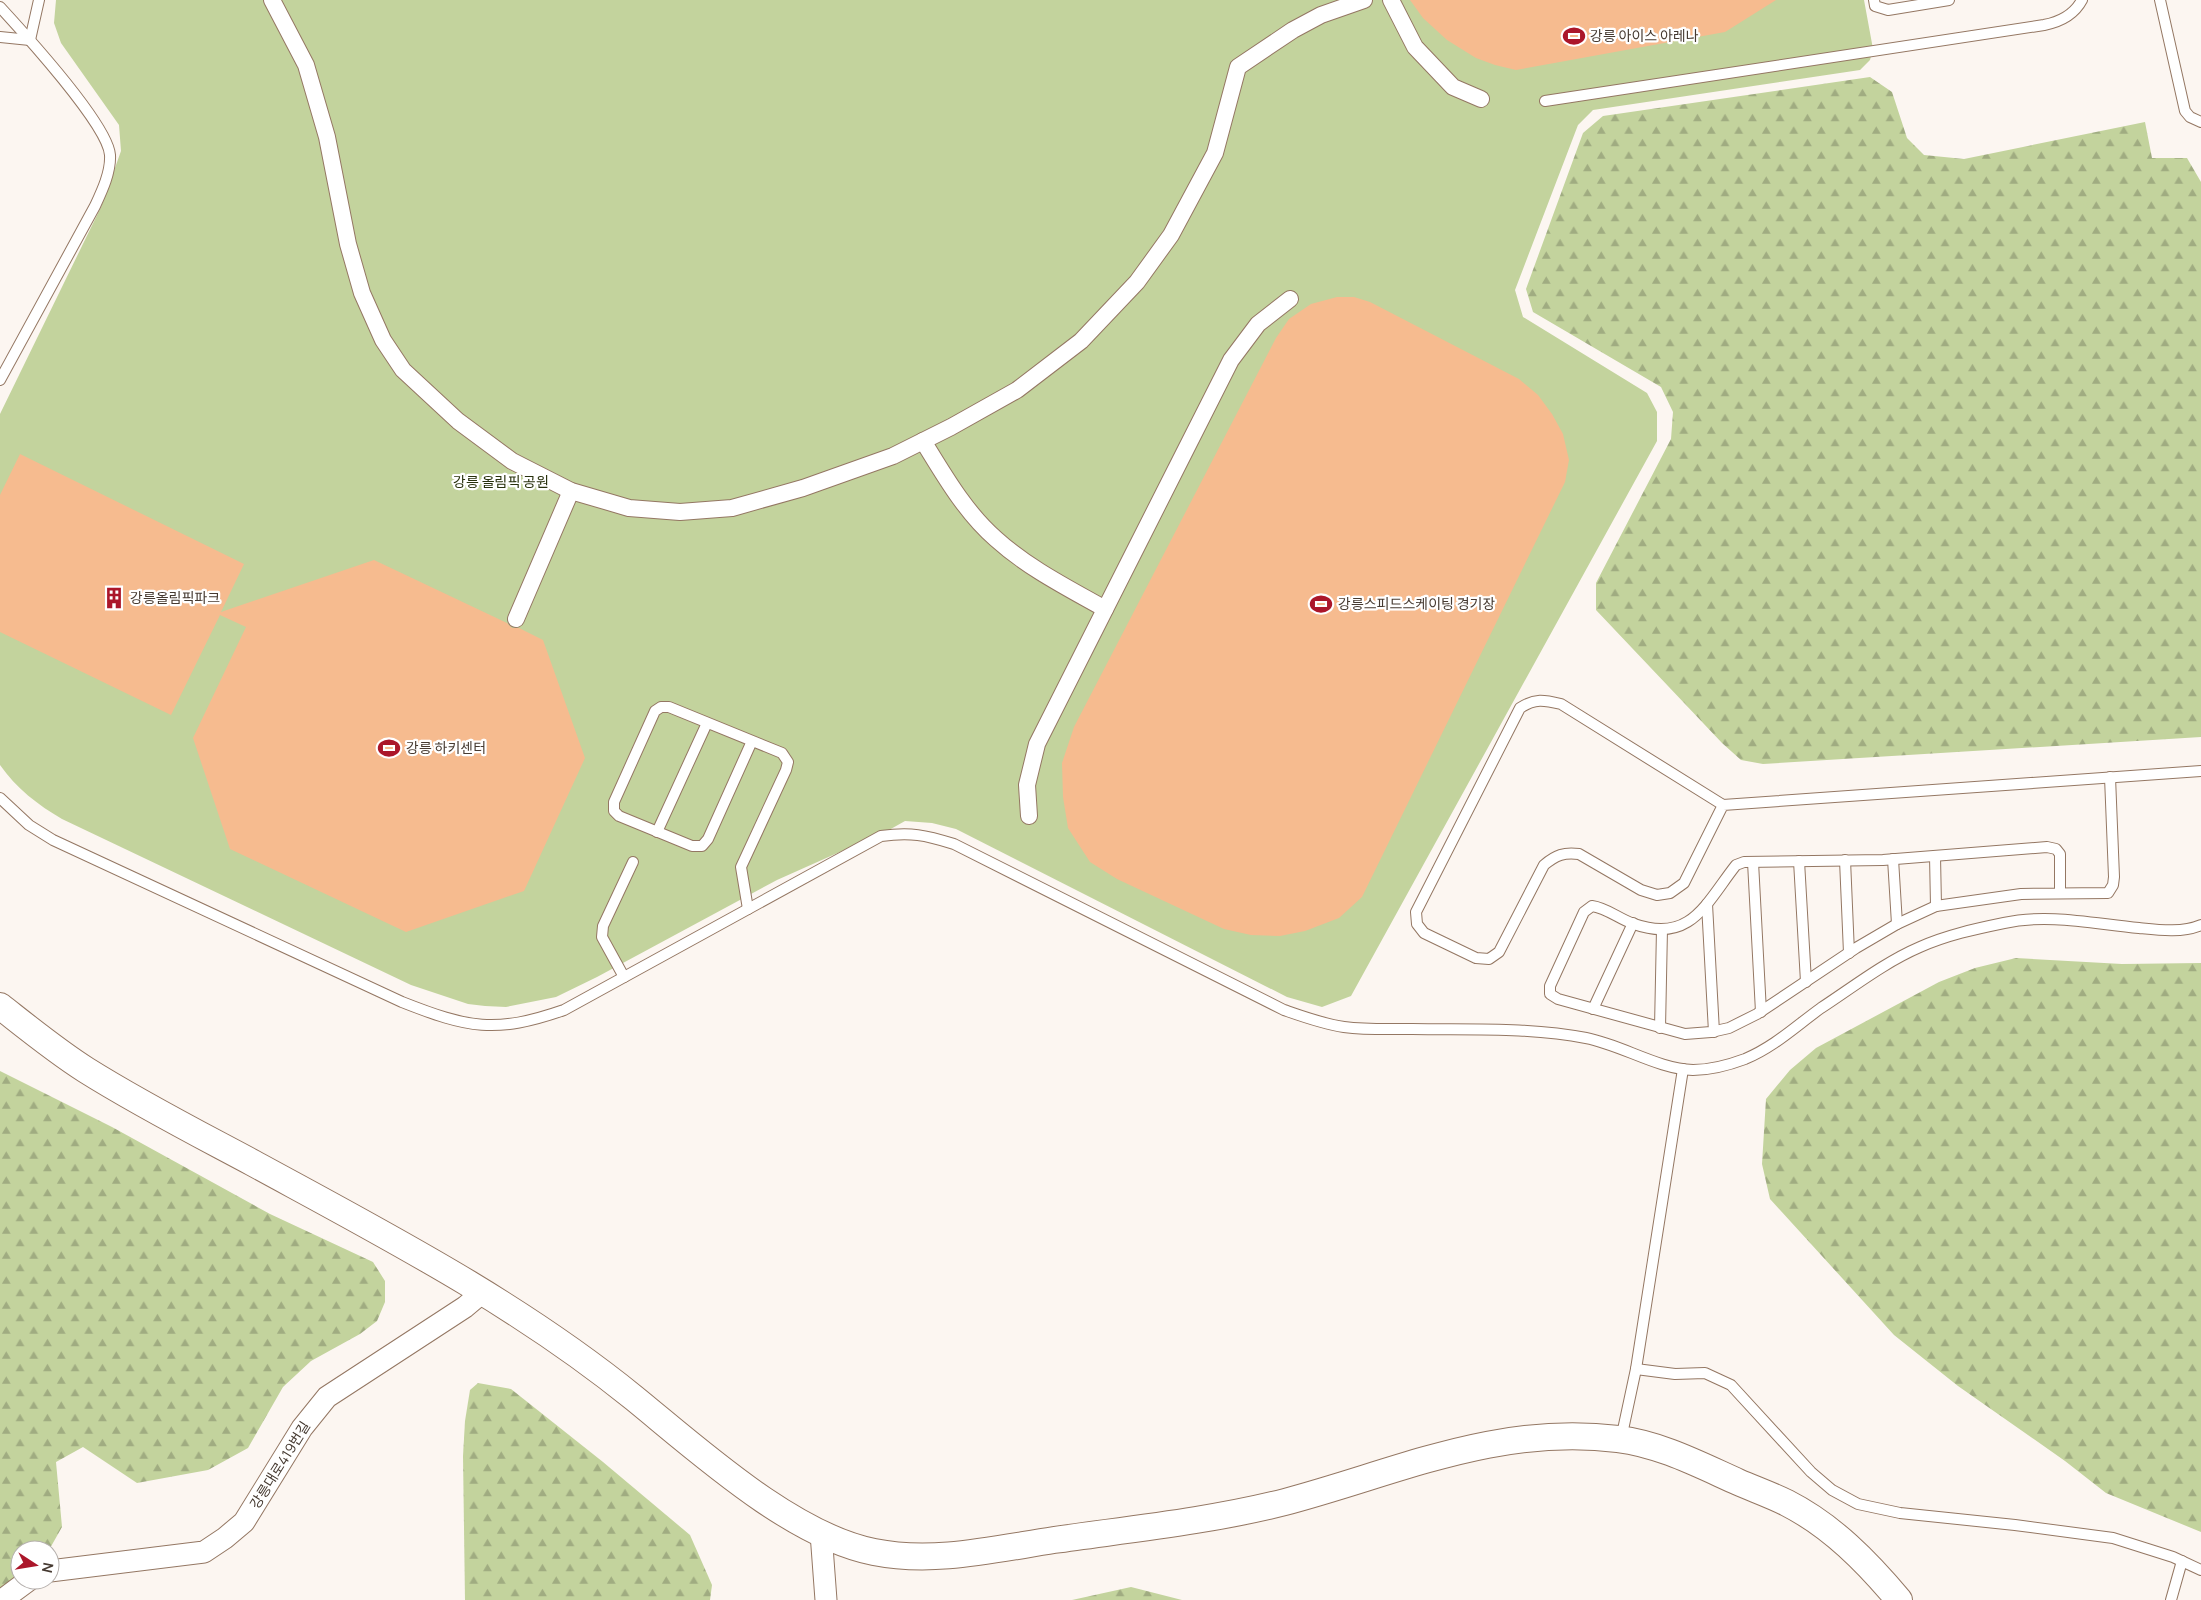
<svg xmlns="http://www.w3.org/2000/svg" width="2201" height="1600" viewBox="0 0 2201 1600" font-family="Manrope,'Noto Sans KR',sans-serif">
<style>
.forest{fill:url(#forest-firs)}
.green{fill:#c3d39d}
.building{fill:#f6bb8f}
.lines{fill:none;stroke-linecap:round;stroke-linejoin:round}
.service-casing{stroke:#947763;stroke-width:12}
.pedestrian-casing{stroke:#947763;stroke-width:18}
.minor-casing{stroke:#947763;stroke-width:23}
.tertiary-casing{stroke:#947763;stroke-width:28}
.service{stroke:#fff;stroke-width:10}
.pedestrian{stroke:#fff;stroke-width:16}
.minor{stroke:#fff;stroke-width:21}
.tertiary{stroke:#fff;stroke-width:26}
.labels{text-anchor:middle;stroke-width:4.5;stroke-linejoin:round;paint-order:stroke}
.poi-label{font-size:14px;fill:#463a31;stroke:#fff;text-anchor:start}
.park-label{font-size:14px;fill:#28310d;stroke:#fff}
.street-label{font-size:14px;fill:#463a31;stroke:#fff}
</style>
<defs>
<pattern id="forest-firs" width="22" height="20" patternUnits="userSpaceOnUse" patternTransform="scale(1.25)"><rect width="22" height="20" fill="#c3d39d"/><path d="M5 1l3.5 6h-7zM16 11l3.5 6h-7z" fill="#a0ac81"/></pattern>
</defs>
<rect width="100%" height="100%" fill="#fcf6f1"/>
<g class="forest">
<path d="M 1870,77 L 1892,92 L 1907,138 L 1924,155 L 1964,159 L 2145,122 L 2152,158 L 2187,158 L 2201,182 L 2201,737 L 1763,764 L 1741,760 L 1722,743 L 1596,610 L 1596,583 L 1671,439 L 1673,412 L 1661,387 L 1533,312 L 1526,289 L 1583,133 L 1603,116 Z"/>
<path d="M 2016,958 L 2122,964 L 2201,963 L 2201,1532 L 2106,1493 L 2065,1461 L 1958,1386 L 1894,1335 L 1770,1199 L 1762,1164 L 1766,1099 L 1790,1070 L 1816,1048 L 1939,982 L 1975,968 Z"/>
<path d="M 0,1071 L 112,1127 L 270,1214 L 373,1262 L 385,1281 L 385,1302 L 377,1321 L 360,1334 L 311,1361 L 283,1387 L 248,1448 L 208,1470 L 137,1483 L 83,1447 L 56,1462 L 62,1527 L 49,1550 L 20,1550 L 20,1578 L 0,1596 Z"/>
<path d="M 478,1383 L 511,1389 L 603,1462 L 690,1535 L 712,1585 L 710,1600 L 465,1600 L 463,1456 L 465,1421 L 470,1390 Z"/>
<path d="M 1131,1587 L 1182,1600 L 1072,1600 Z"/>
</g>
<path class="green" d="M 56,0 L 1864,0 L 1873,49 L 1870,60 L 1860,70 L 1593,110 L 1578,125 L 1515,290 L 1523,317 L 1647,393 L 1657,412 L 1657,441 L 1351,996 L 1322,1007 L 1287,997 L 956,829 L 932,823 L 905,821 L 889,830 L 777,880 L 597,977 L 556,997 L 506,1007 L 485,1006 L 468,1004 L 411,985 L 62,819 C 38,805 16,788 0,765 L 0,414 L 101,207 L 121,151 L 119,125 L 61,43 L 54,23 Z"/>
<g class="building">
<path d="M 1410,0 L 1776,0 L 1725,32 L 1516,70 L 1495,65 L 1476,58 L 1447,40 L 1423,18 Z"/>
<path d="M 1337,297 L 1354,297 L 1370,302 L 1519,379 L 1538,395 L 1552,414 L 1563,434 L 1569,460 L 1565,482 L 1362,897 L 1339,918 L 1305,931 L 1280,936 L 1251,935 L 1224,929 L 1117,879 L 1090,862 L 1068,828 L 1063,797 L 1062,763 L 1074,727 L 1276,338 L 1289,319 L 1311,304 Z"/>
<path d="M 20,454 L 244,564 L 221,612 L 374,560 L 507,623 L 512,628 L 519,628 L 543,640 L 585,758 L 524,891 L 406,932 L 230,849 L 193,738 L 246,627 L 220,615 L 171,715 L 0,632 L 0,495 Z"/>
</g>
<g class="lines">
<g class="service-casing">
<g id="service">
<path d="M 1874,0 L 1875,6 L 1888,10 L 1949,0"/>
<path d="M 2160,0 L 2185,111 L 2190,117 L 2201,122"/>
<path d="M 0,7 C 23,32 108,125 110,155 C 111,172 102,191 95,206 L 0,380"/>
<path d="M 0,37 L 30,40 L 39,0"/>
<path d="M 1545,101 L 2044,25 C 2060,22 2074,15 2082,0"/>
<path d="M 0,798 L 29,825 L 53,840 L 402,1002 C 468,1028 495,1034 564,1010 L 881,836 C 911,832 925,835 954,844 L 1284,1010 C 1304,1017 1323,1024 1344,1027 C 1367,1030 1390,1029 1412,1029 C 1470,1030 1529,1027 1586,1038 C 1622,1045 1658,1069 1693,1070 C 1710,1070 1729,1065 1745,1059 C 1774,1047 1796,1026 1821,1008 C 1853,987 1885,962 1920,947 C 1947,935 1975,929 2004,923 C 2048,913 2095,924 2139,928 C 2159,930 2182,933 2201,925"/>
<path d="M 1723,805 L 1684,883 L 1670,893 L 1657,895 L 1641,890 L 1579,854 C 1564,852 1556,855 1544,865 L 1499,952 L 1489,959 L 1476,958 L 1424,933 L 1417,924 L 1416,912 L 1520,708 C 1535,698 1544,700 1561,704 L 1723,805 L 2201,771"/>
<path d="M 657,832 L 707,723"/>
<path d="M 1935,856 L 1936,906"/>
<path d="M 1893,859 L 1897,924"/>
<path d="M 1845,860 L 1849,953"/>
<path d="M 1799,861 L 1806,982"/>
<path d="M 1753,862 L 1761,1012"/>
<path d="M 2060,893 L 2060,854 L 2056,849 L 2047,847 L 1883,860 L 1744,862 L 1736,865 C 1706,903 1691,944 1634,924 C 1619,919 1607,908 1592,906 L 1584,912 L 1550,986 L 1550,994 L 1558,999 L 1685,1034 L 1711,1032 L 1729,1028 L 1757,1014 L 1856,948 L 1897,924 L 1936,906 L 2021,894 L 2108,893 L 2113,885 L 2114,877 L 2110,777"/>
<path d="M 1707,904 L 1714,1032"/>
<path d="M 748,909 L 741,867 L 786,770 L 788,762 L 782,753 L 669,707 L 661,707 L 655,711 L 614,802 L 614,811 L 619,816 L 692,846 L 702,846 L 708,839 L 752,741"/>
<path d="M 624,977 L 602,937 L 603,926 L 633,862"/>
<path d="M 1593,1009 L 1633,923"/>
<path d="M 1660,1028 L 1662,929"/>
<path d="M 1636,1369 L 1675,1374 L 1705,1373 L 1731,1385 L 1811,1472 L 1832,1490 L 1858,1504 L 1900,1513 L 2015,1525 L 2113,1538 L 2173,1557 L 2201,1570"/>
<path d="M 1621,1439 L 1636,1369 L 1683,1069"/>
<path d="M 2171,1600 L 2182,1561"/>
</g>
</g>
<g class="pedestrian-casing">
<g id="pedestrian">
<path d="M 272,0 L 306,65 L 327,137 L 348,244 L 362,293 L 383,340 L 403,370 L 458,421 L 512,461 L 571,491 L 629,508 L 680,512 L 732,508 L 803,488 L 893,456 L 951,427 L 1017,390 L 1081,341 L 1137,282 L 1171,235 L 1215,153 L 1238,67 L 1293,30 L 1321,15 L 1364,0"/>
<path d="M 1391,0 L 1415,47 L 1453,87 L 1481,99"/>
<path d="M 923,441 C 944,475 965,512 996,539 C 1028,568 1068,588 1105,609"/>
<path d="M 516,619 L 571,491"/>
<path d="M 1029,816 L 1027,785 L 1037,744 L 1231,360 L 1258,324 L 1290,299"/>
</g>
</g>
<g class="minor-casing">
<g id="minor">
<path d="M 821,1533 L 826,1600"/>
<path d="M 50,1571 L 204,1552 L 225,1538 L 244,1522 L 302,1428 L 327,1397 L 465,1307 L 484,1291"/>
<path d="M 2,1600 L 29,1580"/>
</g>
</g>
<g class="tertiary-casing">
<path id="tertiary" d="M 0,1006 C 28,1028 56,1051 86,1070 C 140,1104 197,1133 253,1163 C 385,1235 517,1303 634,1398 C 698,1450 792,1536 874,1552 C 934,1564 995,1549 1054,1540 C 1131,1529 1210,1521 1285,1502 C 1398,1472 1497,1424 1618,1439 C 1660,1444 1700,1465 1738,1482 C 1754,1489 1771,1495 1787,1503 C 1832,1526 1867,1562 1899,1600"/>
</g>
<use href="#service" class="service"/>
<use href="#pedestrian" class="pedestrian"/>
<use href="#minor" class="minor"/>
<use href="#tertiary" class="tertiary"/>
</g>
<defs>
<g id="stadium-bare" transform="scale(1.725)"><path d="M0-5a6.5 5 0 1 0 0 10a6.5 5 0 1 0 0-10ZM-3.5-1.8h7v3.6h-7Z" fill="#ab162a" stroke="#fff" stroke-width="2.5" paint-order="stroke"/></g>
<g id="building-bare" transform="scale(1.725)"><path d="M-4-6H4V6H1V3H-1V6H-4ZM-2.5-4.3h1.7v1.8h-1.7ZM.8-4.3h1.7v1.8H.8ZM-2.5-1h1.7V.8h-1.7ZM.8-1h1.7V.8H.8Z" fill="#ab162a" stroke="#fff" stroke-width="2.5" paint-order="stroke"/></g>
</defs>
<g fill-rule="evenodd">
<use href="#stadium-bare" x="1574" y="36"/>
<use href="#building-bare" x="114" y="598"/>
<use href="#stadium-bare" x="1321" y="604"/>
<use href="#stadium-bare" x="389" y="748"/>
</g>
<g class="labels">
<g class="poi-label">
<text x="1590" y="41">강릉 아이스 아레나</text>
<text x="130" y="603">강릉올림픽파크</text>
<text x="1338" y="609">강릉스피드스케이팅 경기장</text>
<text x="406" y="753">강릉 하키센터</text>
</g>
<g class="park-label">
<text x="501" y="487">강릉 올림픽 공원</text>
</g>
<g class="street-label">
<text transform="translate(280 1465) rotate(-58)" y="5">강릉대로419번길</text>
</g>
</g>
<g transform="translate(35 1565) rotate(102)"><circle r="24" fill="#ffffff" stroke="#b5b0ad"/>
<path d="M0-4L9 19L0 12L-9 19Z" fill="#ab162a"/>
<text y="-8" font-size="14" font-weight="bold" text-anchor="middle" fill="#463a31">N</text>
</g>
</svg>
